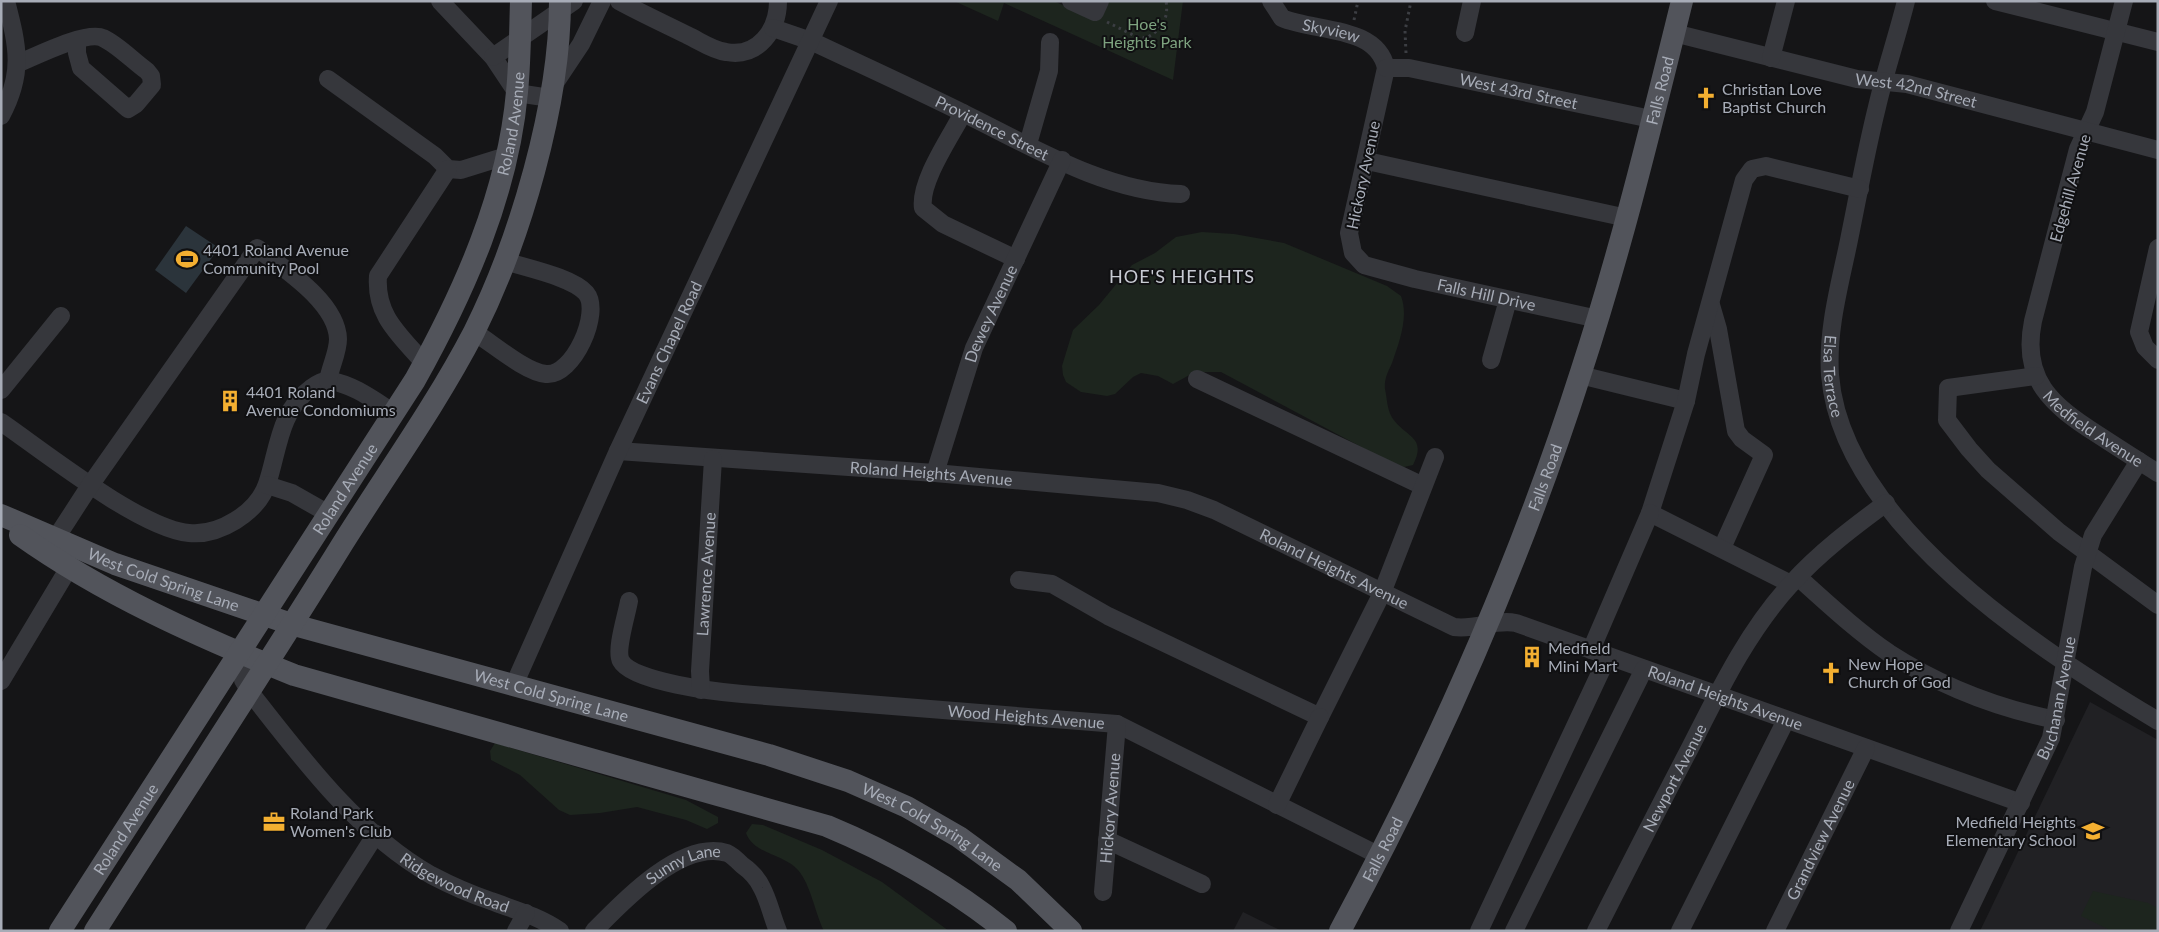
<svg xmlns="http://www.w3.org/2000/svg" width="2159" height="932" viewBox="0 0 2159 932" font-family="Lato,sans-serif">
<style>
.built{fill:#212124}
.green{fill:#1d251e}
.water{fill:#2b343b}
.lines{fill:none;stroke-linecap:round;stroke-linejoin:round}
.path{stroke:#3c3e43;stroke-width:3;stroke-dasharray:2.5 4;stroke-linecap:butt}
.minor{stroke:#36373c;stroke-width:18}
.major{stroke:#52545b;stroke-width:22}
.labels{text-anchor:middle;stroke-width:4;stroke-linejoin:round;paint-order:stroke}
.park-label{font-size:16px;fill:#7da27f;stroke:#101012}
.street-label{font-size:16px;fill:#a7acb7;stroke:#101012}
.poi-label{font-size:16px;fill:#a7acb7;stroke:#101012;text-anchor:start}
.neighbourhood-label{font-size:18px;letter-spacing:1px;fill:#c8cbd3;stroke:#101012}
</style>
<rect width="100%" height="100%" fill="#151517"/>
<g class="built">
<path d="M 2090,702 L 2158,740 L 2158,931 L 1980,931 Z"/>
<path d="M 1243,912 L 1282,931 L 1233,931 Z"/>
</g>
<g class="green">
<path d="M 954,1 L 1054,1 L 1097,21 L 1107,1 L 1183,1 L 1173,80 L 1004,3 L 998,21 Z"/>
<path d="M 1202,232 L 1234,234 L 1284,243 L 1387,286 L 1401,296 C 1409,317 1399,343 1392,363 C 1388,372 1384,379 1385,389 C 1387,398 1387,411 1393,419 C 1407,438 1427,437 1413,465 L 1404,467 L 1380,457 L 1221,372 L 1195,372 L 1173,384 L 1158,376 L 1141,373 L 1133,377 L 1115,394 L 1107,396 L 1081,392 L 1066,382 L 1063,375 L 1062,366 L 1073,330 L 1099,305 L 1132,265 L 1155,253 L 1176,237 Z"/>
<path d="M 495,743 L 686,800 L 718,817 L 718,823 L 707,829 L 686,820 L 637,807 L 600,813 L 570,815 L 559,810 L 520,775 L 491,760 L 490,751 Z"/>
<path d="M 752,824 L 763,825 L 822,850 L 882,882 L 949,931 L 824,931 C 815,913 811,885 798,870 C 784,854 753,854 746,833 Z"/>
<path d="M 2093,891 L 2148,903 L 2158,908 L 2158,931 L 2112,931 L 2081,916 Z"/>
</g>
<path class="water" d="M 186,226 L 219,248 L 186,293 L 155,270 Z"/>
<g class="lines">
<g class="path">
<path d="M 1354,20 L 1358,1"/>
<path d="M 1107,22 L 1135,36 L 1146,38 C 1162,30 1169,18 1166,1"/>
<path d="M 1406,53 L 1405,31 L 1411,1"/>
</g>
<g class="minor">
<path d="M 440,1 L 493,57 L 517,93 L 550,98"/>
<path d="M 619,1 C 641,13 665,24 687,35 C 700,41 712,50 726,52 C 758,58 778,30 778,1"/>
<path d="M 1071,1 L 1095,12 L 1100,1"/>
<path id="s1" d="M 1271,1 L 1282,18 C 1314,32 1377,25 1386,68 L 1349,233 L 1353,253 L 1364,265 L 1415,279 L 1598,319"/>
<path id="s2" d="M 1906,1 C 1897,37 1885,72 1877,107 C 1866,151 1858,196 1849,240 C 1840,284 1827,329 1830,375 C 1842,524 2041,651 2158,721"/>
<path d="M 1995,1 L 2158,42"/>
<path id="s3" d="M 2124,1 L 2095,112 L 2078,149 L 2033,321 C 2021,380 2052,405 2097,434 C 2117,447 2137,460 2158,473"/>
<path id="s4" d="M 773,28 L 811,41 C 864,66 917,90 969,116 C 1034,148 1107,192 1181,194"/>
<path d="M 1465,33 L 1472,1"/>
<path id="s5" d="M 1674,33 L 1857,79 L 1907,84 L 2158,150"/>
<path d="M 493,57 L 574,1"/>
<path d="M 1771,58 L 1786,1"/>
<path d="M 17,64 C 34,57 87,30 103,38 C 118,45 133,61 147,71 L 151,76 L 152,85 L 136,104 L 128,109 L 81,68 L 77,53 L 77,40"/>
<path id="s6" d="M 1386,68 L 1409,68 L 1651,119"/>
<path d="M 328,79 L 435,156 L 448,169 L 461,170 L 506,156"/>
<path d="M 553,86 L 581,44 L 602,1"/>
<path d="M 963,113 C 951,136 919,182 923,208 L 943,224 L 1016,259"/>
<path d="M 1,116 C 24,73 18,47 6,1"/>
<path d="M 1028,144 L 1049,71 L 1050,42"/>
<path d="M 1367,161 L 1627,218"/>
<path d="M 2158,248 L 2139,332 L 2145,347 L 2158,360"/>
<path d="M 1711,305 L 1718,329 L 1736,431 L 1742,439 L 1764,455 L 1722,548"/>
<path d="M 474,332 C 492,343 525,372 546,374 C 573,377 602,312 586,293 C 572,277 526,268 505,261"/>
<path d="M 1491,360 L 1508,300"/>
<path d="M 424,363 C 400,335 375,316 378,276 L 448,169"/>
<path d="M 1580,375 L 1686,401"/>
<path d="M 2036,376 L 1948,388 L 1947,420 L 1969,449 L 1988,470 L 2059,532 L 2158,605"/>
<path d="M 1197,379 L 1423,486"/>
<path d="M 1,390 L 61,316"/>
<path d="M 1,422 C 43,451 141,529 189,533 C 219,536 257,513 267,484 C 278,452 279,411 310,389 C 316,385 322,380 330,381 C 353,384 375,401 394,413"/>
<path id="s7" d="M 618,451 L 935,473 L 1158,493 L 1187,500 L 1214,510 L 1454,627 C 1476,630 1495,619 1516,623 L 2021,803"/>
<path id="s8" d="M 935,473 L 974,348 L 1062,160"/>
<path d="M 267,485 L 292,493 L 329,514"/>
<path d="M 56,538 L 91,484 L 257,248 C 283,268 337,302 338,339 C 338,353 330,367 328,381"/>
<path d="M 1798,577 C 1827,603 1857,631 1889,653 C 1940,686 1997,708 2056,720"/>
<path d="M 1019,580 L 1052,584 L 1108,616 L 1320,717 L 1382,593 L 1435,457"/>
<path d="M 1791,584 L 1650,513 L 1686,401 L 1696,354 L 1744,180 L 1752,169 L 1766,166 L 1860,189"/>
<path id="s9" d="M 629,601 C 627,614 615,650 621,661 C 632,682 718,692 742,694 L 1117,724 L 1380,856"/>
<path d="M 1591,650 L 1650,513"/>
<path id="s10" d="M 239,652 L 243,680 L 250,692 C 300,756 358,834 431,875 C 450,885 470,894 491,901 C 515,910 538,916 560,931"/>
<path d="M 1,681 L 70,566"/>
<path id="s11" d="M 514,685 L 618,451 L 829,1"/>
<path id="s12" d="M 701,690 L 700,671 L 713,459"/>
<path d="M 1277,805 L 1320,717"/>
<path d="M 1107,840 L 1202,884"/>
<path id="s13" d="M 1103,892 L 1117,724"/>
<path d="M 314,931 L 376,834"/>
<path d="M 516,931 L 526,913"/>
<path id="s14" d="M 594,931 C 623,901 682,839 727,853 C 732,855 738,861 742,865 C 749,870 758,879 762,888 C 769,901 772,917 778,931"/>
<path d="M 1479,931 L 1608,656"/>
<path d="M 1514,931 L 1644,669"/>
<path id="s15" d="M 1596,931 C 1627,870 1658,809 1690,748 C 1719,691 1747,632 1791,584 C 1819,553 1852,528 1886,503"/>
<path d="M 1680,931 L 1786,720"/>
<path id="s16" d="M 1775,931 L 1866,748"/>
<path id="s17" d="M 1959,931 L 2051,738 L 2083,567 L 2093,535 L 2139,461"/>
</g>
<g class="major">
<path id="s18" d="M 1,515 L 115,564 L 294,625 L 769,755 L 848,781 L 907,807 L 959,837 L 1018,880 L 1071,931"/>
<path d="M 20,535 C 103,594 199,637 294,675 L 827,826 C 892,853 951,887 1006,931"/>
<path id="s19" d="M 60,931 L 415,380 C 464,292 508,194 517,92 C 520,62 520,31 521,1"/>
<path d="M 95,931 C 178,801 262,674 343,543 C 387,473 436,405 474,332 C 520,240 560,104 560,1"/>
<path id="s20" d="M 1340,931 C 1436,752 1519,566 1581,372 C 1621,250 1651,126 1682,1"/>
</g>
</g>
<defs>
<g id="church-bare" transform="scale(1.725)"><path d="M-1.2-6h2.4v3.5h3.3v2.4h-3.3V6h-2.4V-.1h-3.3v-2.4h3.3Z" fill="#f3af31" stroke="#101012" stroke-width="2.5" paint-order="stroke"/></g>
<g id="stadium-bare" transform="scale(1.725)"><path d="M0-5a6.5 5 0 1 0 0 10a6.5 5 0 1 0 0-10ZM-3.5-1.8h7v3.6h-7Z" fill="#f3af31" stroke="#101012" stroke-width="2.5" paint-order="stroke"/></g>
<g id="building-bare" transform="scale(1.725)"><path d="M-4-6H4V6H1V3H-1V6H-4ZM-2.5-4.3h1.7v1.8h-1.7ZM.8-4.3h1.7v1.8H.8ZM-2.5-1h1.7V.8h-1.7ZM.8-1h1.7V.8H.8Z" fill="#f3af31" stroke="#101012" stroke-width="2.5" paint-order="stroke"/></g>
<g id="office-bare" transform="scale(1.725)"><path d="M-6-3h4V-5.5h4V-3h4V5H-6ZM-1-4.5V-3h2v-1.5ZM-6 0V1H6V0Z" fill="#f3af31" stroke="#101012" stroke-width="2.5" paint-order="stroke"/></g>
<g id="school-bare" transform="scale(1.725)"><path d="M0-5L7-2L0 1L-7-2ZM-4 1L0 2.5L4 1V4Q0 6-4 4Z" fill="#f3af31" stroke="#101012" stroke-width="2.5" paint-order="stroke"/></g>
</defs>
<g fill-rule="evenodd">
<use href="#church-bare" x="1706" y="98"/>
<use href="#stadium-bare" x="187" y="259"/>
<use href="#building-bare" x="230" y="401"/>
<use href="#building-bare" x="1532" y="657"/>
<use href="#church-bare" x="1831" y="673"/>
<use href="#office-bare" x="274" y="822"/>
<use href="#school-bare" x="2093" y="831"/>
</g>
<g class="labels">
<g class="park-label">
<text x="1147" y="30">Hoe's<tspan x="1147" dy="18">Heights Park</tspan></text>
</g>
<g class="street-label">
<text dy="6" stroke="none"><textPath href="#s1" startOffset="71">Skyview</textPath></text>
<text dy="6" stroke="none"><textPath href="#s20" startOffset="902">Falls Road</textPath></text>
<text dy="6" stroke="none"><textPath href="#s6" startOffset="135">West 43rd Street</textPath></text>
<text dy="6" stroke="none"><textPath href="#s5" startOffset="249">West 42nd Street</textPath></text>
<text dy="6" stroke="none"><textPath href="#s19" startOffset="931">Roland Avenue</textPath></text>
<text dy="6" stroke="none"><textPath href="#s4" startOffset="241">Providence Street</textPath></text>
<text transform="translate(1363 175) rotate(-78)" y="6">Hickory Avenue</text>
<text transform="translate(2070 188) rotate(-74)" y="6">Edgehill Avenue</text>
<text dy="6" stroke="none"><textPath href="#s1" startOffset="474">Falls Hill Drive</textPath></text>
<text dy="6" stroke="none"><textPath href="#s8" startOffset="169">Dewey Avenue</textPath></text>
<text dy="6" stroke="none"><textPath href="#s11" startOffset="376">Evans Chapel Road</textPath></text>
<text dy="6" stroke="none"><textPath href="#s2" startOffset="384">Elsa Terrace</textPath></text>
<text dy="6" stroke="none"><textPath href="#s3" startOffset="468">Medfield Avenue</textPath></text>
<text dy="6" stroke="none"><textPath href="#s7" startOffset="314">Roland Heights Avenue</textPath></text>
<text dy="6" stroke="none"><textPath href="#s20" startOffset="498">Falls Road</textPath></text>
<text dy="6" stroke="none"><textPath href="#s19" startOffset="526">Roland Avenue</textPath></text>
<text dy="6" stroke="none"><textPath href="#s7" startOffset="734">Roland Heights Avenue</textPath></text>
<text dy="6" stroke="none"><textPath href="#s12" startOffset="116">Lawrence Avenue</textPath></text>
<text dy="6" stroke="none"><textPath href="#s18" startOffset="175">West Cold Spring Lane</textPath></text>
<text dy="6" stroke="none"><textPath href="#s18" startOffset="580">West Cold Spring Lane</textPath></text>
<text dy="6" stroke="none"><textPath href="#s17" startOffset="254">Buchanan Avenue</textPath></text>
<text dy="6" stroke="none"><textPath href="#s7" startOffset="1152">Roland Heights Avenue</textPath></text>
<text dy="6" stroke="none"><textPath href="#s9" startOffset="474">Wood Heights Avenue</textPath></text>
<text dy="6" stroke="none"><textPath href="#s15" startOffset="172">Newport Avenue</textPath></text>
<text dy="6" stroke="none"><textPath href="#s13" startOffset="84">Hickory Avenue</textPath></text>
<text dy="6" stroke="none"><textPath href="#s18" startOffset="985">West Cold Spring Lane</textPath></text>
<text dy="6" stroke="none"><textPath href="#s19" startOffset="121">Roland Avenue</textPath></text>
<text dy="6" stroke="none"><textPath href="#s16" startOffset="102">Grandview Avenue</textPath></text>
<text dy="6" stroke="none"><textPath href="#s20" startOffset="92">Falls Road</textPath></text>
<text dy="6" stroke="none"><textPath href="#s14" startOffset="114">Sunny Lane</textPath></text>
<text dy="6" stroke="none"><textPath href="#s10" startOffset="326">Ridgewood Road</textPath></text>
</g>
<g class="poi-label">
<text x="1722" y="95">Christian Love<tspan x="1722" dy="18">Baptist Church</tspan></text>
<text x="203" y="256">4401 Roland Avenue<tspan x="203" dy="18">Community Pool</tspan></text>
<text x="246" y="398">4401 Roland<tspan x="246" dy="18">Avenue Condomiums</tspan></text>
<text x="1548" y="654">Medfield<tspan x="1548" dy="18">Mini Mart</tspan></text>
<text x="1848" y="670">New Hope<tspan x="1848" dy="18">Church of God</tspan></text>
<text x="290" y="819">Roland Park<tspan x="290" dy="18">Women's Club</tspan></text>
<text x="2076" y="828" text-anchor="end">Medfield Heights<tspan x="2076" dy="18">Elementary School</tspan></text>
</g>
<g class="neighbourhood-label">
<text x="1182" y="283">HOE'S HEIGHTS</text>
</g>
</g>
<rect width="2159" height="932" fill="none" stroke="#a7acb7" stroke-width="5"/>
</svg>
